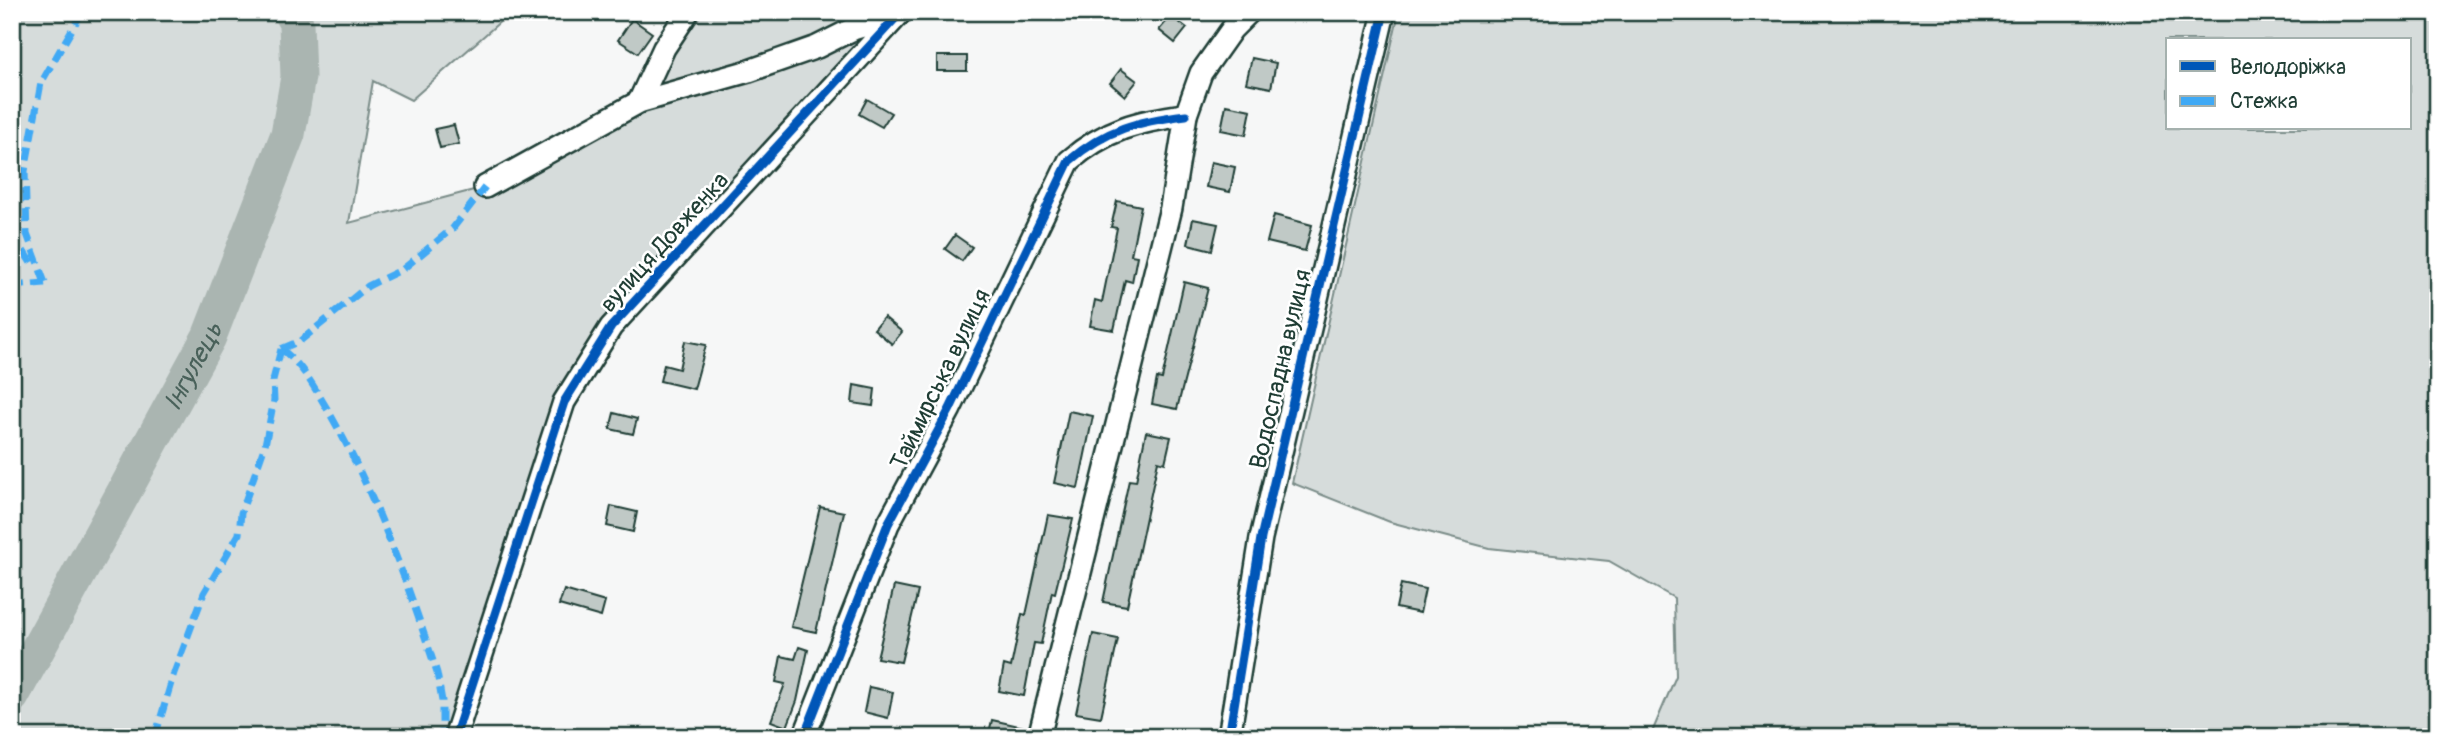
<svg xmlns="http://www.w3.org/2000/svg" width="2450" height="749" viewBox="0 0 2450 749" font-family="Pangolin,sans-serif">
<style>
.green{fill:#d6dcdb;stroke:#7a8c88;stroke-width:2;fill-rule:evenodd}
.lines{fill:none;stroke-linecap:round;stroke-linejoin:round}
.river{stroke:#aab5b1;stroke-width:35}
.building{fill:#c0c9c6;stroke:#1f3d34;stroke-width:2}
.minor-casing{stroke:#1f3d34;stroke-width:26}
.minor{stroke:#fff;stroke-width:21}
.quiet{stroke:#3fa9f5;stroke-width:7;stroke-dasharray:14 7;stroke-linecap:butt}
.cycleway-casing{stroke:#fff;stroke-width:13}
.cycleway{stroke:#0057b8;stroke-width:9}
.labels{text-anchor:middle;stroke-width:5;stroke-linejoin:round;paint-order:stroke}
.street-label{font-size:24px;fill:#1f3d34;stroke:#fff}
.water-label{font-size:26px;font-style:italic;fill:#49615a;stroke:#fff}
</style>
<rect width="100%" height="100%" fill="#f6f7f7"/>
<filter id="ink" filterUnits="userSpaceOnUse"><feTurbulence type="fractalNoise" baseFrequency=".0143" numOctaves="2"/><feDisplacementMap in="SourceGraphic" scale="14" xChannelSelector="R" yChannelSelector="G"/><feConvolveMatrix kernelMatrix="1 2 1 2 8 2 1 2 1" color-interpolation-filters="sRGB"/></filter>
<g filter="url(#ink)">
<g class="green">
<path d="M 12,12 L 511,12 L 411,100 L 373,81 L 349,223 L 485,187 L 639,102 L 688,12 L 901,12 L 611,327 L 564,402 L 455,737 L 12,737 Z"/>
<path d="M 1399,12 L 2423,12 L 2432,16 L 2431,12 L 2438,12 L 2438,737 L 1650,737 L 1676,676 L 1674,598 L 1609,561 L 1489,548 L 1390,522 L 1292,483 ZM 2410,40 L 2410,128 L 2168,128 L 2168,40 Z"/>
</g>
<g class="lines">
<path class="river" id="s1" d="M 12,696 L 209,337 L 288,134 L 298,77 L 296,23 L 290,12"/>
</g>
<g class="building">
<path d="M 1171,16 L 1187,28 L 1175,43 L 1159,30 Z"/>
<path d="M 632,19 L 652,33 L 638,53 L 618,40 Z"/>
<rect x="937" y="56" width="30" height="15"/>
<path d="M 1252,58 L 1276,63 L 1271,88 L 1246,83 Z"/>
<path d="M 1121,69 L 1137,81 L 1125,96 L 1110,83 Z"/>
<path d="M 867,99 L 891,113 L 882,127 L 859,114 Z"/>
<path d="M 1226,105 L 1251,110 L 1246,135 L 1221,130 Z"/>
<path d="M 454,125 L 459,144 L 440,148 L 435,129 Z"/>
<path d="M 1211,162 L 1235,167 L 1230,192 L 1206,187 Z"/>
<path d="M 1117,201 L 1141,206 L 1131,255 L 1137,256 L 1132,282 L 1125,280 L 1114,330 L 1090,326 L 1095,300 L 1102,302 L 1117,228 L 1111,227 Z"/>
<path d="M 1274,215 L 1312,225 L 1305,251 L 1267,242 Z"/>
<path d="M 1193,219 L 1218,224 L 1212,250 L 1188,244 Z"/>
<path d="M 955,235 L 972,247 L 962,261 L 945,249 Z"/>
<path d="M 1184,282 L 1208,288 L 1177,409 L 1152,404 L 1157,378 L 1162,379 Z"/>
<path d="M 884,317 L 902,332 L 892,344 L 874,329 Z"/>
<path d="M 685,341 L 706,345 L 694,389 L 660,381 L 664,365 L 679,369 Z"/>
<path d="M 854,385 L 875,389 L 873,406 L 852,403 Z"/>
<path d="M 1069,411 L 1093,416 L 1078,488 L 1054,483 Z"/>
<path d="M 614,413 L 637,419 L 633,434 L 610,429 Z"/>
<path d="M 1146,432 L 1171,437 L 1165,463 L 1158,461 L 1127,606 L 1103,602 L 1129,480 L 1136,481 Z"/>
<path d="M 611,506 L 637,512 L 633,532 L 607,526 Z"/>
<path d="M 820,507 L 844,512 L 816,632 L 791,627 Z"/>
<path d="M 1048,515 L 1073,519 L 1055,593 L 1052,592 L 1041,644 L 1034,643 L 1024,696 L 999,691 L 1004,665 L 1011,667 L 1022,614 L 1026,615 Z"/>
<path d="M 1401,584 L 1425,589 L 1420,613 L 1396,608 Z"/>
<path d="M 894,586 L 918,591 L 901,662 L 877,658 Z"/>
<path d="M 564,590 L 605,602 L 601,617 L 559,605 Z"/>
<path d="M 1093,634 L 1118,639 L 1101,717 L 1076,713 Z"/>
<path d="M 799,647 L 808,650 L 797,701 L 787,727 L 771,721 L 785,684 L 776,682 L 781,656 L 795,659 Z"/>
<path d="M 869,687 L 893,692 L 888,718 L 864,712 Z"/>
<path d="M 992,720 L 1028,728 L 1026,737 L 988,737 Z"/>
</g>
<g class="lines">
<g class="minor-casing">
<g id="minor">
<path d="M 639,102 L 664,48 L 688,12"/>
<path d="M 485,187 L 639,102 L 749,71 L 817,47 L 853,29 L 897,16"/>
<path d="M 455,737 L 564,402 L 611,327 L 901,12"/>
<path d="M 804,737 L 888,524 L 950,409 L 1069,161 C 1106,129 1138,121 1186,115"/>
<path d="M 1039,737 L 1171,208 L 1186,115 L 1201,73 L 1232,29 L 1249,12"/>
<path d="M 1229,737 L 1261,538 L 1384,12"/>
</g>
</g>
<use href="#minor" class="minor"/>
<g class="quiet">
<path d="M 12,233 L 31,263"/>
<path d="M 45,283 L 27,234 L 25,171 L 41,83 L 82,12"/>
<path d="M 12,286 L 45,283"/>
<path d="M 281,349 C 303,365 315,389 329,412 C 375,493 408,584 437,673 L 442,701 L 442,737"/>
<path d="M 281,349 L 300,341 L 368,286 L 403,269 L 453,228 L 485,187"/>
<path d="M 155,737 L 174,673 L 204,593 L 239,534 L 241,513 L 265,445 L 274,400 L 273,380 L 281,349"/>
</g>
<g class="cycleway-casing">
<g id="cycleway">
<path d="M 455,737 L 564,402 L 611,327 L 901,12"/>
<path d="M 804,737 L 888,524 L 950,409 L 1069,161 C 1106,129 1138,121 1186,115"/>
<path d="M 1229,737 L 1261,538 L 1384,12"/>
</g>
</g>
<use href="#cycleway" class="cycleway"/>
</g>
</g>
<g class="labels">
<g class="street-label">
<text transform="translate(664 242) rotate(-48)" y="8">вулиця Довженка</text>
<text transform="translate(1280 369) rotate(-77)" y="8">Водоспадна вулиця</text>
<text transform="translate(940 379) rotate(-64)" y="8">Таймирська вулиця</text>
</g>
<g class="water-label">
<text dy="9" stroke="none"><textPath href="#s1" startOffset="376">Інгулець</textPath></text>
</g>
</g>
<rect width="2450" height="749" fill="none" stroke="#fff" stroke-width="42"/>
<rect x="21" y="21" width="2408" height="707" fill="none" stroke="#1f3d34" stroke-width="2.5" filter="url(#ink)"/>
<rect x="2166" y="38" width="245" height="91" fill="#ffffff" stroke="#a5b1ae" stroke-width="2"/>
<rect x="2180" y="61" width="35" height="10" fill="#0057b8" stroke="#a5b1ae" stroke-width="2"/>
<text x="2230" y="74" font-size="21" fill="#1f3d34">Велодоріжка</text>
<rect x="2180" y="96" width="35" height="10" fill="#3fa9f5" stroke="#a5b1ae" stroke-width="2"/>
<text x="2230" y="108" font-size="21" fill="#1f3d34">Стежка</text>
</svg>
